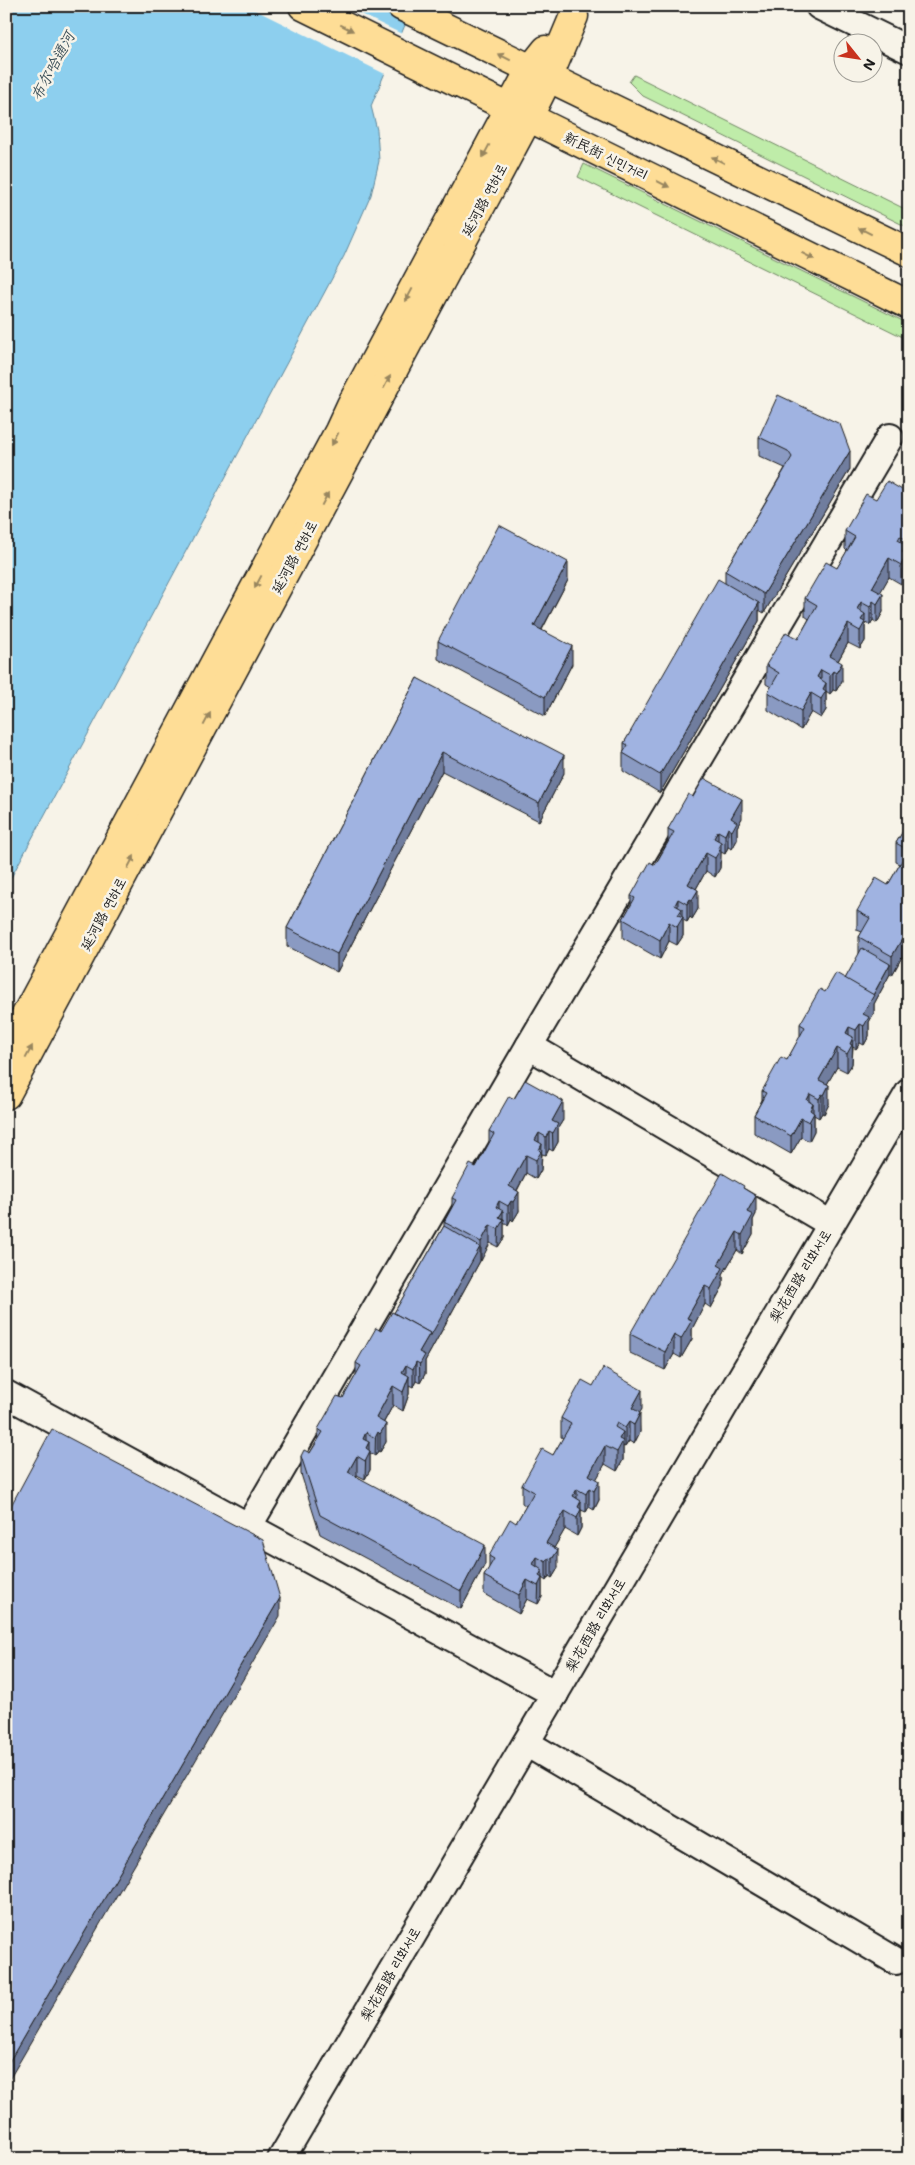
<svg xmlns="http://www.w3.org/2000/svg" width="915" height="2165" viewBox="0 0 915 2165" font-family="Mali,'LXGW WenKai TC','Poor Story',sans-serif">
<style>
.green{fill:#bfeca9;stroke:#6e8462}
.water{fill:#8dcfee;stroke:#60879a}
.pier{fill:#f7f3e8}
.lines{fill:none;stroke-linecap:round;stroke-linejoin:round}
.minor-casing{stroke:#1c1c1c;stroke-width:30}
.major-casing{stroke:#1c1c1c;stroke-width:31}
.highway-casing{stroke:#1c1c1c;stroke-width:31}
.minor{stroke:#f7f3e8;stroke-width:26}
.major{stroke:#fedd96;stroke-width:28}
.highway{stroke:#fedd96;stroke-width:28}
.wall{fill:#8a9ac2;stroke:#1c1c1c}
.shaded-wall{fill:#707d9e;stroke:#1c1c1c}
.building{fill:#a0b3e1;stroke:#1c1c1c}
.oneway{fill:#98865f}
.labels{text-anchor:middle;stroke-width:5;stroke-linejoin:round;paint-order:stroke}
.street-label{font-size:14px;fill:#1c1c1c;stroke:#f7f3e8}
.water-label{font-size:15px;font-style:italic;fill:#3e525b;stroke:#f7f3e8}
</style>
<rect width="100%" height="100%" fill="#f7f3e8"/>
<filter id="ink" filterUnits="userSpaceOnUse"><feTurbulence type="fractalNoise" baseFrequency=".02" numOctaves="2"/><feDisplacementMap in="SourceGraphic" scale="10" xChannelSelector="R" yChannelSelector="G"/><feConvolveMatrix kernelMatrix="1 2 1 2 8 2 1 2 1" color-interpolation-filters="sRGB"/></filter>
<g filter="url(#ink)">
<g class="green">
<path d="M 634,75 L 909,211 L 909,228 L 643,96 L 629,82 Z"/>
<path d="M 584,164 L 909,324 L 909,340 L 578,177 Z"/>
</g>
<path class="water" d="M 6,6 L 413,6 L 371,106 L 377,130 L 379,161 L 371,195 L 344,256 L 6,887 Z"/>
<path class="pier" d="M 247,6 L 344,6 L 404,35 L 387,75 Z"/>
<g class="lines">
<g class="minor-casing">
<g id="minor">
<path d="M 819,6 L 909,50"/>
<path d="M 529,1046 L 831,1224"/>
<path d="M 6,1394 L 555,1694"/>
<path d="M 248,1527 L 529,1046 L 890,437"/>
<path d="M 526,1743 L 896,1961"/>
<path d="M 281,2159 L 909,1092"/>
</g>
</g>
<g class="major-casing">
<g id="major">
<path d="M 6,1052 L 339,431 L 351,405 L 530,70 L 546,50"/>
<path d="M 6,1095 L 528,118 L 548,78 L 574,16"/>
</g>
</g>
<g class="highway-casing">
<g id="highway">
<path d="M 303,6 L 909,305"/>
<path d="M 401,6 L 909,252"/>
</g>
</g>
<use href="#minor" class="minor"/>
<use href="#major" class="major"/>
<use href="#highway" class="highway"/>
</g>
<g class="wall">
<path d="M 759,437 L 850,469 L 764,613 L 759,610 L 759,621 L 660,793 L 623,771 L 623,753 L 624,750 L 624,743 L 725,583 L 725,571 L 785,468 L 759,456 Z"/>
<path d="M 909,494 L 909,559 L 907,558 L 907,573 L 901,584 L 889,577 L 880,592 L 883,612 L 877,623 L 873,620 L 870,625 L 865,623 L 865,641 L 860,649 L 848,643 L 838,661 L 842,681 L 836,691 L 833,690 L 830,694 L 826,691 L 826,710 L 821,718 L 811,712 L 801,730 L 768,710 L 768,692 L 771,687 L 766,684 L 766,665 L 798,639 L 809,619 L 805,616 L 805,598 L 837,568 L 847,551 L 845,549 L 845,531 L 876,499 Z"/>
<path d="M 568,580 L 542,630 L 572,664 L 545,716 L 438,659 L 438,641 Z"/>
<path d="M 417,678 L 564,773 L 539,821 L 442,771 L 337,972 L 287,946 L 287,928 Z"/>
<path d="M 693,797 L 742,818 L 737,827 L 737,840 L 732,849 L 728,847 L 725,854 L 721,852 L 720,868 L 715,877 L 706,871 L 696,889 L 698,909 L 692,919 L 690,917 L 687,922 L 683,920 L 683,936 L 677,945 L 669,941 L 660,959 L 623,938 L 623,919 L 631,905 L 631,896 L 655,865 L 668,841 L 668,829 Z"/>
<path d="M 909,821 L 909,961 L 902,957 L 892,975 L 890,974 L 874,1004 L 874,1013 L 869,1022 L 869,1036 L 864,1045 L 860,1043 L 856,1049 L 853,1047 L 852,1064 L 847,1072 L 837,1067 L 827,1084 L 829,1104 L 824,1114 L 822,1113 L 819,1118 L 814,1115 L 814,1131 L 809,1141 L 801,1137 L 791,1154 L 754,1133 L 754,1115 L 762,1100 L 762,1091 L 787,1060 L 800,1037 L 800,1024 L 825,992 L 845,979 L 859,955 L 859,937 L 862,932 L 857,930 L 857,911 L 888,885 L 900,864 L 896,862 L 896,843 Z"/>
<path d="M 514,1099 L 563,1120 L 558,1128 L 558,1142 L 553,1151 L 549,1149 L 546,1155 L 542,1154 L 541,1170 L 536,1179 L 526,1173 L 517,1191 L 519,1211 L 513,1221 L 511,1219 L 508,1225 L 504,1222 L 504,1238 L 498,1247 L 490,1243 L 425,1361 L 425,1374 L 420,1383 L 416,1381 L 413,1387 L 409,1385 L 409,1394 L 403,1411 L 393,1405 L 384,1422 L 386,1442 L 380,1452 L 378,1451 L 375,1456 L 370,1453 L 370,1470 L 365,1479 L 357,1475 L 356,1476 L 485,1564 L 461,1609 L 320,1534 L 301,1474 L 301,1456 L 310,1453 L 318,1439 L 318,1429 L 343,1398 L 356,1375 L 356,1363 L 381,1331 L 394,1313 L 444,1226 L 444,1222 L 452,1207 L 452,1198 L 476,1167 L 489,1144 L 489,1131 Z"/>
<path d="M 744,1189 L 756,1214 L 753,1220 L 753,1234 L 742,1254 L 737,1250 L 723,1274 L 723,1286 L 711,1308 L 705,1304 L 692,1329 L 692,1339 L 681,1358 L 674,1354 L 665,1370 L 630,1353 L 630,1334 Z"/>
<path d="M 593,1386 L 642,1409 L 639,1413 L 640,1432 L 634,1444 L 629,1441 L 625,1447 L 623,1446 L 623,1460 L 617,1471 L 605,1464 L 596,1479 L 599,1500 L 594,1510 L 589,1507 L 586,1512 L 581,1510 L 581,1528 L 577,1536 L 565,1529 L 554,1548 L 558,1568 L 552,1578 L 549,1576 L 546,1581 L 542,1578 L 542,1597 L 538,1604 L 527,1599 L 519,1614 L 484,1594 L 484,1576 L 489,1568 L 489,1556 L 516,1523 L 526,1506 L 522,1503 L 522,1485 L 553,1455 L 563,1438 L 561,1437 L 561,1418 Z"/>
</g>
<g class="shaded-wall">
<path d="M 850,451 L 850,469 L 764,613 L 764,594 Z"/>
<path d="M 906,545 L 907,573 L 901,584 L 901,565 L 902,552 Z"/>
<path d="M 889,558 L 889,577 L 875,602 L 873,601 L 873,620 L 870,625 L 870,607 L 872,588 Z"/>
<path d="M 568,562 L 568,580 L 534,644 L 534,626 Z"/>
<path d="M 883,594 L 883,612 L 877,623 L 877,604 Z"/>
<path d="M 861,602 L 861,620 L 857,609 Z"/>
<path d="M 759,603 L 759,621 L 660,793 L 660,775 Z"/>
<path d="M 865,614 L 865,641 L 860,649 L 860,631 L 861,620 Z"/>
<path d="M 848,624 L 848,643 L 830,675 L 830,656 Z"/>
<path d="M 572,646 L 572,664 L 545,716 L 545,697 Z"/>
<path d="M 842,663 L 842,681 L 836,691 L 836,673 Z"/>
<path d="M 821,670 L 821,688 L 817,677 Z"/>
<path d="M 833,671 L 833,690 L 830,694 L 830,675 Z"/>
<path d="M 826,683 L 826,710 L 821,718 L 821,699 L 823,689 Z"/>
<path d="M 811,693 L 811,712 L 801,730 L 801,711 Z"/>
<path d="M 442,752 L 442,771 L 337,972 L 337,954 Z"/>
<path d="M 564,755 L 564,773 L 539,821 L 539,803 Z"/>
<path d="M 742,799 L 742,818 L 737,827 L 737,840 L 732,849 L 731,818 Z"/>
<path d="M 728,828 L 728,847 L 725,854 L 725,835 Z"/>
<path d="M 718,831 L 718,848 L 721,842 L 721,861 L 720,862 L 720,868 L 715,877 L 715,858 L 714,838 Z"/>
<path d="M 706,853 L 706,871 L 688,903 L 688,884 Z"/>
<path d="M 698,890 L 698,909 L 692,919 L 692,900 Z"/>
<path d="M 678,899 L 678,917 L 675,905 Z"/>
<path d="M 690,899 L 690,917 L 687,922 L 687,904 Z"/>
<path d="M 682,909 L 682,919 L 683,917 L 683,936 L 677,945 L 678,915 Z"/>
<path d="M 669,922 L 669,941 L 660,959 L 660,940 Z"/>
<path d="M 902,939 L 902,957 L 892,975 L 892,956 Z"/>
<path d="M 890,964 L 890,974 L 874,1004 L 874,1013 L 869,1022 L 869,1036 L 864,1045 L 863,1014 Z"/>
<path d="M 860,1024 L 860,1043 L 856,1049 L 856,1030 Z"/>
<path d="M 849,1027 L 849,1045 L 846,1033 Z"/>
<path d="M 853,1037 L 852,1064 L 847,1072 L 847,1054 L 850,1044 Z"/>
<path d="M 837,1048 L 837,1067 L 819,1098 L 819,1080 Z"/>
<path d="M 829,1085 L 829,1104 L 824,1114 L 824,1095 Z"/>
<path d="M 810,1094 L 810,1113 L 807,1100 Z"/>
<path d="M 822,1094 L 822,1113 L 819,1118 L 819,1099 Z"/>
<path d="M 563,1101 L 563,1120 L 558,1128 L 558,1142 L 553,1151 L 552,1121 Z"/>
<path d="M 813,1104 L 813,1115 L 814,1113 L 814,1131 L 809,1141 L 810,1110 Z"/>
<path d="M 801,1118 L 801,1137 L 791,1154 L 791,1136 Z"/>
<path d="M 549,1131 L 549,1149 L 546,1155 L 546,1137 Z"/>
<path d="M 539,1133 L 539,1152 L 535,1140 Z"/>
<path d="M 542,1144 L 541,1170 L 536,1179 L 536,1160 L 539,1150 Z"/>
<path d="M 526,1155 L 526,1173 L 509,1205 L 509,1186 Z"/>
<path d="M 519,1192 L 519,1211 L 513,1221 L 513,1202 Z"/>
<path d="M 756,1196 L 756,1214 L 753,1220 L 753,1234 L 742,1254 L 742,1235 L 747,1212 Z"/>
<path d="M 499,1201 L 499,1219 L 496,1207 Z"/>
<path d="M 511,1201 L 511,1219 L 508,1225 L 508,1206 Z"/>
<path d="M 503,1211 L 503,1221 L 504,1219 L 504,1238 L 498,1247 L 499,1217 Z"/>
<path d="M 490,1225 L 490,1243 L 481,1261 L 481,1242 Z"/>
<path d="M 737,1232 L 737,1250 L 723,1274 L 723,1286 L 711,1308 L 711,1289 L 718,1265 Z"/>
<path d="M 480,1247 L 480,1261 L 425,1361 L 425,1374 L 420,1383 L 419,1352 Z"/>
<path d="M 705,1286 L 705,1304 L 692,1329 L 692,1339 L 681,1358 L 681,1339 L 687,1318 Z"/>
<path d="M 674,1335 L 674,1354 L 665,1370 L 665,1352 Z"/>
<path d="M 416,1362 L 416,1381 L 413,1387 L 413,1369 Z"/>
<path d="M 406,1365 L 406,1383 L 402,1372 Z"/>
<path d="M 409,1376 L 409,1394 L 403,1411 L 403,1392 Z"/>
<path d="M 393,1386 L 393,1405 L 378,1433 L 378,1451 L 375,1456 L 376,1418 Z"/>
<path d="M 642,1390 L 642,1409 L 633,1425 L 632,1408 Z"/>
<path d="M 640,1413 L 640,1432 L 634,1444 L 634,1425 Z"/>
<path d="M 629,1422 L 629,1441 L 625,1447 L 625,1428 Z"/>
<path d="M 386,1424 L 386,1442 L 380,1452 L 380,1434 Z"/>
<path d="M 366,1432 L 366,1451 L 363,1439 Z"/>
<path d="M 623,1432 L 623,1460 L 617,1471 L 617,1452 L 619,1439 Z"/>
<path d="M 369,1442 L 369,1453 L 370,1451 L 370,1470 L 365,1479 L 366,1448 Z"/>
<path d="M 605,1446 L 605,1464 L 591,1489 L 589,1488 L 589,1507 L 586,1512 L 586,1494 L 589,1475 Z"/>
<path d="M 357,1456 L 357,1475 L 348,1490 L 348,1472 Z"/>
<path d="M 599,1481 L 599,1500 L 594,1510 L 594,1491 Z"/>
<path d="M 577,1489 L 577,1508 L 573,1496 Z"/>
<path d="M 581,1501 L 581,1528 L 577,1536 L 577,1518 L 578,1507 Z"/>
<path d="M 565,1511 L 565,1529 L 546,1562 L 546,1543 Z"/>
<path d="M 485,1545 L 485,1564 L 461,1609 L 461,1591 Z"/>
<path d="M 558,1550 L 558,1568 L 552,1578 L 552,1559 Z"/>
<path d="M 537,1557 L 537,1575 L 533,1564 Z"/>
<path d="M 549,1558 L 549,1576 L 546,1581 L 546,1562 Z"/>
<path d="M 542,1570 L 542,1597 L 538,1604 L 539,1576 Z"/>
<path d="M 527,1580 L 527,1599 L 519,1614 L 519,1595 Z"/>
<path d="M 280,1598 L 280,1616 L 6,2085 L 6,2067 Z"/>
</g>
<g class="building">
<path d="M 778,395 L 840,424 L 850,451 L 764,594 L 725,571 L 792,457 L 788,451 L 759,437 Z"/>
<path d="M 887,481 L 909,494 L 909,541 L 900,536 L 898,540 L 906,545 L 902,552 L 907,554 L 901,565 L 889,558 L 872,588 L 883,594 L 877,604 L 873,601 L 870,607 L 861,602 L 857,609 L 865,614 L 861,620 L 865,622 L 860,631 L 848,624 L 830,656 L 842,663 L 836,673 L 833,671 L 830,675 L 821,670 L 817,677 L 826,683 L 823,689 L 826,691 L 821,699 L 811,693 L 801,711 L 768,692 L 779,673 L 766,665 L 786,632 L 798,639 L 817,605 L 805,598 L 826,562 L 837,568 L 855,537 L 845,531 L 866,494 L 876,499 Z"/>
<path d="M 499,525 L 568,562 L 534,626 L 572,646 L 545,697 L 438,641 Z"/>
<path d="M 718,579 L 759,603 L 660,775 L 623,753 L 628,745 L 624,743 Z"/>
<path d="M 417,678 L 564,755 L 539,803 L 442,752 L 337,954 L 287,928 Z"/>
<path d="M 704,778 L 742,799 L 731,818 L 737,822 L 732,831 L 728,828 L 725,835 L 718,831 L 714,838 L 721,842 L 718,848 L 720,850 L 715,858 L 706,853 L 688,884 L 698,890 L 692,900 L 690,899 L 687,904 L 678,899 L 675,905 L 682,909 L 678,915 L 683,917 L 677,927 L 669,922 L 660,940 L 623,919 L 635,898 L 631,896 L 650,862 L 655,865 L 674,832 L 668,829 L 688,794 L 693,797 Z"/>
<path d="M 909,821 L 909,920 L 907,923 L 909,924 L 909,943 L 902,939 L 892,956 L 859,937 L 870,918 L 857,911 L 876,878 L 888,885 L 908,850 L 896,843 Z"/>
<path d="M 862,948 L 890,964 L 873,995 L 845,979 Z"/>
<path d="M 836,973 L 874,995 L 863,1014 L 869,1017 L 864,1026 L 860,1024 L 856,1030 L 849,1027 L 846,1033 L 853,1037 L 850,1044 L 852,1045 L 847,1054 L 837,1048 L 819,1080 L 829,1085 L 824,1095 L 822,1094 L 819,1099 L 810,1094 L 807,1100 L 813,1104 L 810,1110 L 814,1113 L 809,1122 L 801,1118 L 791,1136 L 754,1115 L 766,1093 L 762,1091 L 781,1057 L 787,1060 L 805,1027 L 800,1024 L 820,989 L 825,992 Z"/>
<path d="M 525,1080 L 563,1101 L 552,1121 L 558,1124 L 553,1133 L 549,1131 L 546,1137 L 539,1133 L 535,1140 L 542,1144 L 539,1150 L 541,1152 L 536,1160 L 526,1155 L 509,1186 L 519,1192 L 513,1202 L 511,1201 L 508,1206 L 499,1201 L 496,1207 L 503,1211 L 499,1217 L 504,1219 L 498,1229 L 490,1225 L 481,1242 L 444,1222 L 456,1200 L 452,1198 L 470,1164 L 476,1167 L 494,1134 L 489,1131 L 509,1096 L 514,1099 Z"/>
<path d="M 722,1173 L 744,1186 L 743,1188 L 756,1196 L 747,1212 L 753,1215 L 742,1235 L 737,1232 L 718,1265 L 723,1268 L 711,1289 L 705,1286 L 687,1318 L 692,1320 L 681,1339 L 674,1335 L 665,1352 L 630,1334 Z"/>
<path d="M 444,1226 L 480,1247 L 430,1337 L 430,1333 L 394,1313 Z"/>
<path d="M 392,1312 L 430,1333 L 419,1352 L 425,1355 L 420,1364 L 416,1362 L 413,1369 L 406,1365 L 402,1372 L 409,1376 L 403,1392 L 393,1386 L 376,1418 L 386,1424 L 380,1434 L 378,1432 L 375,1438 L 366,1432 L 363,1439 L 369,1442 L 366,1448 L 370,1451 L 365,1461 L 357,1456 L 348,1472 L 485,1545 L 461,1591 L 320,1515 L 301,1456 L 304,1450 L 310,1453 L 323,1432 L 318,1429 L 337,1396 L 343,1398 L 361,1366 L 356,1363 L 376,1328 L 381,1331 Z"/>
<path d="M 603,1368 L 642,1390 L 632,1408 L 640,1413 L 634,1425 L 629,1422 L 625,1428 L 617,1423 L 615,1427 L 623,1432 L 619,1439 L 623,1441 L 617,1452 L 605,1446 L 589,1475 L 599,1481 L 594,1491 L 589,1488 L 586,1494 L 577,1489 L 573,1496 L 581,1501 L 578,1507 L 581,1509 L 577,1518 L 565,1511 L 546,1543 L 558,1550 L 552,1559 L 549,1558 L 546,1562 L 537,1557 L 533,1564 L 542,1570 L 539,1576 L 542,1578 L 538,1586 L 527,1580 L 519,1595 L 484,1576 L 494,1559 L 489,1556 L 510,1519 L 516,1523 L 534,1492 L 522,1485 L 542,1449 L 553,1455 L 571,1424 L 561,1418 L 582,1380 L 593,1386 Z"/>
<path d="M 52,1429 L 263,1540 L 280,1598 L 6,2067 L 6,1515 Z"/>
</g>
<defs><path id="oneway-solid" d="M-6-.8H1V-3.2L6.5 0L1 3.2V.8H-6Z" transform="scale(1.25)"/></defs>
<g class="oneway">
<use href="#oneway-solid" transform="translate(347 28) rotate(26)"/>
<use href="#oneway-solid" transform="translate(504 57) rotate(-154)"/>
<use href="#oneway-solid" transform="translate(486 151) rotate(118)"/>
<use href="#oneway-solid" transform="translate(718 160) rotate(-154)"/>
<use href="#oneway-solid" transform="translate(663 184) rotate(26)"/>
<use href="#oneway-solid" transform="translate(865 231) rotate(-154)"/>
<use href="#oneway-solid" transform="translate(808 256) rotate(26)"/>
<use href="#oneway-solid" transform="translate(409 295) rotate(118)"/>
<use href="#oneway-solid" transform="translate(387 382) rotate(-62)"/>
<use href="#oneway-solid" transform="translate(335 439) rotate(118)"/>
<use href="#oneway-solid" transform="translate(325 499) rotate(-62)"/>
<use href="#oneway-solid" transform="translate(258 582) rotate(118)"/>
<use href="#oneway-solid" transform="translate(207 719) rotate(-62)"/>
<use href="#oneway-solid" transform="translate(131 862) rotate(-62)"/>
<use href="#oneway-solid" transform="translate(29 1052) rotate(-62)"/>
</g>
</g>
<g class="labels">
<g class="street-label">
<text transform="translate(606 156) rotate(26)" y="5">新民街 신민거리</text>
<text transform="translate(484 200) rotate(-62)" y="5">延河路 연하로</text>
<text transform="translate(294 557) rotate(-62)" y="5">延河路 연하로</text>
<text transform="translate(103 914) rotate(-62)" y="5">延河路 연하로</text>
<text transform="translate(800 1276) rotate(-59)" y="5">梨花西路 리화서로</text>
<text transform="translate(595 1625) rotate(-60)" y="5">梨花西路 리화서로</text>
<text transform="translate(390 1974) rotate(-60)" y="5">梨花西路 리화서로</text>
</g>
<g class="water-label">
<text transform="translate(53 66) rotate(-62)" y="5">布尔哈通河</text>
</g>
</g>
<rect width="915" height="2165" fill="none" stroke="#f7f3e8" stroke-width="25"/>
<rect x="12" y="12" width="890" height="2140" fill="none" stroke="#1c1c1c" stroke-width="2" filter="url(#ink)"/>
<g transform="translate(858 58) rotate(120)"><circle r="24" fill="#f7f3e8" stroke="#9f9d96"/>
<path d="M0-4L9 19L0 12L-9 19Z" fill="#c8321e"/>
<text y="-8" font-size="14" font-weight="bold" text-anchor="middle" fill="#1c1c1c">N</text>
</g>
</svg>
